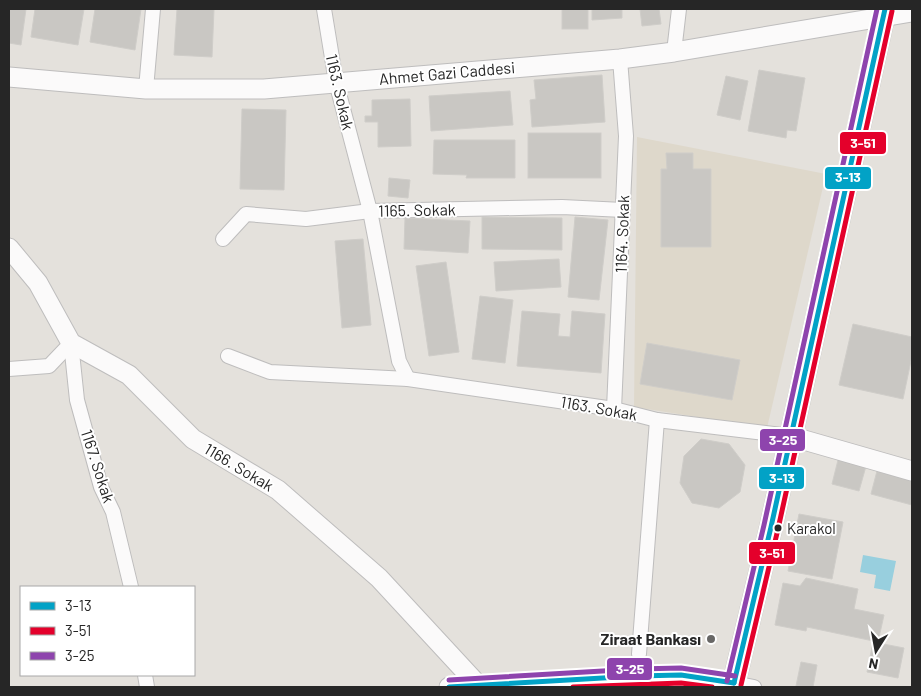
<svg xmlns="http://www.w3.org/2000/svg" width="921" height="696" viewBox="0 0 921 696" font-family="Barlow,sans-serif">
<style>
.education{fill:#ded8cb}
.water{fill:#98cfde}
.building{fill:#c9c7c3;stroke:#cfcdc9}
.lines{fill:none;stroke-linecap:round;stroke-linejoin:round}
.street-casing{stroke:#bebdbd;stroke-width:16}
.secondary-casing{stroke:#bebdbd;stroke-width:21}
.primary-casing{stroke:#bebdbb;stroke-width:24}
.street{stroke:#fbfafa;stroke-width:14}
.secondary{stroke:#fbfafa;stroke-width:19}
.primary{stroke:#e3ded4;stroke-width:21}
.bus-1-casing{stroke:#fff;stroke-width:9}
.bus-2-casing{stroke:#fff;stroke-width:9}
.bus-3-casing{stroke:#fff;stroke-width:9}
.bus-1{stroke:#02a2c6;stroke-width:5}
.bus-2{stroke:#e4002b;stroke-width:5}
.bus-3{stroke:#8e44ad;stroke-width:5}
.bus-dot{fill:#262626;stroke:#fff;stroke-width:2}
.poi-dot{fill:#686766;stroke:#fff;stroke-width:2}
.labels{text-anchor:middle;stroke-width:4;stroke-linejoin:round;paint-order:stroke}
.bus-label{font-size:15px;fill:#262626;stroke:#fff;text-anchor:start}
.street-label{font-size:16px;fill:#262626;stroke:#fff}
.poi-label{font-size:16px;font-weight:bold;fill:#262626;stroke:#fff;text-anchor:end}
.line-badge{stroke:#fff;stroke-width:2}
.badge-label{font-size:14px;text-anchor:middle;font-weight:bold;fill:#fff}
</style>
<rect width="100%" height="100%" fill="#e4e1dc"/>
<path class="education" d="M 637,137 L 826,174 L 767,428 L 634,407 Z"/>
<path class="water" d="M 863,555 L 896,561 L 890,591 L 874,588 L 876,575 L 860,572 Z"/>
<g class="building">
<path d="M 9,9 L 26,9 L 21,45 L 9,43 Z"/>
<path d="M 35,9 L 84,9 L 78,45 L 31,37 Z"/>
<path d="M 95,9 L 141,9 L 135,50 L 90,42 Z"/>
<path d="M 177,9 L 214,9 L 212,57 L 174,55 Z"/>
<rect x="562" y="9" width="26" height="20"/>
<path d="M 592,9 L 622,9 L 622,18 L 592,20 Z"/>
<path d="M 640,9 L 659,9 L 661,24 L 642,26 Z"/>
<path d="M 759,70 L 805,78 L 796,131 L 787,130 L 786,138 L 748,131 Z"/>
<path d="M 602,75 L 605,122 L 532,127 L 530,100 L 536,99 L 534,80 Z"/>
<path d="M 726,76 L 748,81 L 740,120 L 717,115 Z"/>
<path d="M 510,91 L 513,125 L 431,131 L 429,96 Z"/>
<path d="M 410,99 L 411,146 L 378,147 L 378,122 L 365,122 L 365,116 L 372,116 L 372,100 Z"/>
<path d="M 242,109 L 286,110 L 284,190 L 240,189 Z"/>
<rect x="528" y="133" width="73" height="45"/>
<path d="M 434,140 L 515,140 L 515,178 L 466,178 L 467,175 L 433,174 Z"/>
<path d="M 666,153 L 693,153 L 693,169 L 711,169 L 711,247 L 661,247 L 661,169 L 667,169 Z"/>
<path d="M 389,178 L 410,180 L 408,198 L 388,196 Z"/>
<path d="M 482,217 L 562,218 L 562,250 L 482,249 Z"/>
<path d="M 575,217 L 608,220 L 599,300 L 568,297 Z"/>
<path d="M 405,218 L 470,221 L 468,253 L 404,249 Z"/>
<path d="M 363,239 L 371,325 L 342,328 L 335,241 Z"/>
<path d="M 559,259 L 561,287 L 496,291 L 494,262 Z"/>
<path d="M 446,262 L 459,352 L 429,356 L 416,266 Z"/>
<path d="M 480,296 L 513,300 L 505,363 L 472,359 Z"/>
<path d="M 522,311 L 560,314 L 558,336 L 570,337 L 572,311 L 605,314 L 601,373 L 517,366 Z"/>
<path d="M 853,324 L 912,337 L 912,356 L 903,399 L 839,385 Z"/>
<path d="M 647,343 L 740,360 L 732,400 L 640,384 Z"/>
<path d="M 701,439 L 729,444 L 745,465 L 740,492 L 719,508 L 692,503 L 680,483 L 684,456 Z"/>
<path d="M 840,452 L 868,459 L 859,491 L 832,484 Z"/>
<path d="M 877,471 L 912,480 L 912,505 L 871,494 Z"/>
<path d="M 799,514 L 843,522 L 832,579 L 788,571 Z"/>
<path d="M 806,578 L 858,589 L 854,609 L 884,615 L 878,642 L 807,627 L 806,631 L 775,625 L 783,583 L 800,586 Z"/>
<path d="M 873,642 L 904,648 L 898,678 L 867,672 Z"/>
<path d="M 801,662 L 817,665 L 813,687 L 796,686 Z"/>
</g>
<g class="lines">
<g class="street-casing">
<g id="street">
<path d="M 324,9 L 336,82 L 370,211 L 399,361 L 408,379"/>
<path d="M 674,52 L 679,9"/>
<path d="M 146,89 L 153,9"/>
<path d="M 223,239 L 246,214 L 306,219 L 370,211 L 562,207 L 623,210"/>
<path d="M 71,343 L 77,400 L 101,487 L 113,512 L 131,587"/>
<path d="M 228,356 L 270,372 L 408,379 L 614,409 L 657,420 L 790,436"/>
<path d="M 9,369 L 49,366 L 71,343"/>
<path d="M 614,409 L 626,136 L 620,59"/>
<path d="M 639,654 L 657,420"/>
<path d="M 145,675 L 147,687"/>
<path d="M 734,683 L 754,687"/>
</g>
</g>
<g class="secondary-casing">
<g id="secondary">
<path d="M 9,77 L 146,89 L 264,89 L 620,59 L 674,52 L 912,12"/>
<path d="M 9,248 L 38,283 L 71,343 L 129,375 L 193,439 L 278,490 L 379,578 L 478,685"/>
<path d="M 790,436 L 912,471"/>
<path d="M 449,687 L 637,676 L 681,675 L 734,683"/>
</g>
</g>
<g class="primary-casing">
<path id="primary" d="M 733,687 L 771,527 L 885,9"/>
</g>
<use href="#street" class="street"/>
<use href="#secondary" class="secondary"/>
<use href="#primary" class="primary"/>
<g class="bus-1-casing">
<g id="bus-1">
<path d="M 734,683 L 771,527 L 885,9"/>
<path d="M 449,687 L 637,676 L 681,675 L 734,683"/>
</g>
</g>
<g class="bus-2-casing">
<g id="bus-2">
<path d="M 741,685 L 778,529 L 892,11"/>
<path d="M 573,687 L 681,683 L 712,687"/>
</g>
</g>
<g class="bus-3-casing">
<g id="bus-3">
<path d="M 449,680 L 637,669 L 681,668 L 735,676"/>
<path d="M 727,681 L 764,525 L 877,9"/>
</g>
</g>
<use href="#bus-1" class="bus-1"/>
<use href="#bus-2" class="bus-2"/>
<use href="#bus-3" class="bus-3"/>
</g>
<circle class="bus-dot" cx="778" cy="528" r="4.5"/>
<circle class="poi-dot" cx="711" cy="639" r="5"/>
<g class="labels">
<g class="bus-label">
<text x="787" y="534">Karakol</text>
</g>
<g class="street-label">
<text transform="translate(447 73) rotate(-5)" y="6">Ahmet Gazi Caddesi</text>
<text transform="translate(340 92) rotate(77)" y="6">1163. Sokak</text>
<text transform="translate(417 210) rotate(-1)" y="6">1165. Sokak</text>
<text transform="translate(622 234) rotate(-88)" y="6">1164. Sokak</text>
<text transform="translate(599 408) rotate(10)" y="6">1163. Sokak</text>
<text transform="translate(98 466) rotate(72)" y="6">1167. Sokak</text>
<text transform="translate(239 467) rotate(31)" y="6">1166. Sokak</text>
</g>
<g class="poi-label">
<text x="701" y="645">Ziraat Bankası</text>
</g>
</g>
<g class="line-badge">
<rect x="839" y="131" width="48" height="24" rx="5" fill="#e4002b"/>
<rect x="824" y="166" width="48" height="24" rx="5" fill="#02a2c6"/>
<rect x="759" y="428" width="47" height="24" rx="5" fill="#8e44ad"/>
<rect x="758" y="466" width="47" height="24" rx="5" fill="#02a2c6"/>
<rect x="748" y="541" width="48" height="24" rx="5" fill="#e4002b"/>
<rect x="606" y="657" width="47" height="24" rx="5" fill="#8e44ad"/>
</g>
<g class="badge-label">
<text x="863" y="148">3-51</text>
<text x="848" y="182">3-13</text>
<text x="783" y="445">3-25</text>
<text x="782" y="483">3-13</text>
<text x="772" y="558">3-51</text>
<text x="630" y="674">3-25</text>
</g>
<rect width="921" height="696" fill="none" stroke="#262626" stroke-width="20"/>
<rect x="20" y="586" width="175" height="90" fill="#ffffff" stroke="#a8a8a8"/>
<rect x="30" y="602" width="25" height="8" fill="#02a2c6" stroke="#a8a8a8"/>
<text x="65" y="611" font-size="15" fill="#262626">3-13</text>
<rect x="30" y="627" width="25" height="8" fill="#e4002b" stroke="#a8a8a8"/>
<text x="65" y="636" font-size="15" fill="#262626">3-51</text>
<rect x="30" y="652" width="25" height="8" fill="#8e44ad" stroke="#a8a8a8"/>
<text x="65" y="661" font-size="15" fill="#262626">3-25</text>
<g transform="translate(876 651) rotate(191)" stroke="#ffffff" stroke-width="4" paint-order="stroke">
<path d="M0-4L9 19L0 12L-9 19Z" fill="#262626"/>
<text y="-8" font-size="14" font-weight="bold" text-anchor="middle" fill="#262626">N</text>
</g>
</svg>
